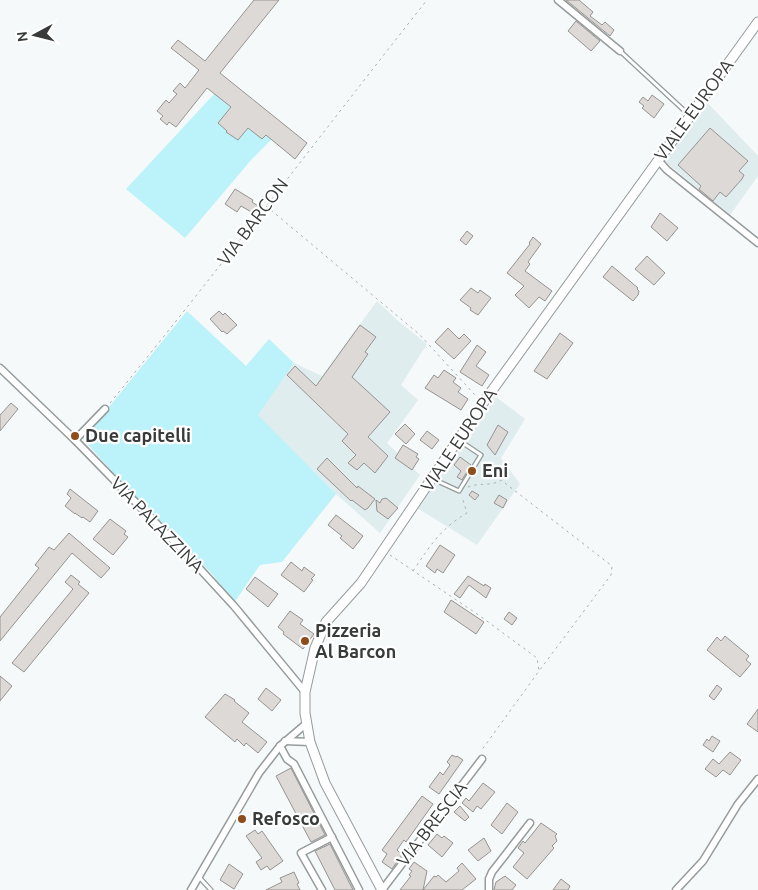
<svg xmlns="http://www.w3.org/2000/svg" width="758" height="890" viewBox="0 0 758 890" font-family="Ubuntu,sans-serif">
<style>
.built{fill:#dfedef}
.green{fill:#bcf2f9}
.building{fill:#ddd9d7;stroke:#969391}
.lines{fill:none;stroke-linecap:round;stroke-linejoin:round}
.lane-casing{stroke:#969b9b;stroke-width:5.5}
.street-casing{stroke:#969b9b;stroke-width:9}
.secondary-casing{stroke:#969b9b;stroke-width:11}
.path{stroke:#adb0b0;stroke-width:1;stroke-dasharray:2.5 4;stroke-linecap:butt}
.lane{stroke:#fff;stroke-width:3}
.street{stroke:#fff;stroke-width:6}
.secondary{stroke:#fff;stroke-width:9}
.poi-dot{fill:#8e4c1b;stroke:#fff;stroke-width:2}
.labels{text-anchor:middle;stroke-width:4.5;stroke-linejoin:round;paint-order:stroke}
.street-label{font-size:18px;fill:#393b3b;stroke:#fff}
.poi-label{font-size:18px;font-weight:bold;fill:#393b3b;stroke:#fff;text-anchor:start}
</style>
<rect width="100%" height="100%" fill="#f5f9fa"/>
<g class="built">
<path d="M 702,97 L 758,156 L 758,176 L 730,215 L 662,159 Z"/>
<path d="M 377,301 L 398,321 L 427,344 L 401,385 L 418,400 L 387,443 L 420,475 L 380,533 L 336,494 L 257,415 L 294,363 L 322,376 Z"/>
<path d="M 496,397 L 525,419 L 501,458 L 520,484 L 477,545 L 417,508 Z"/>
</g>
<g class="green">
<path d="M 215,93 L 273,138 L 252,159 L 185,238 L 126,189 Z"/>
<path d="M 187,311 L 246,366 L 269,339 L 294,363 L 258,415 L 336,494 L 282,562 L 260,565 L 234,603 L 213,575 L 116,476 L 83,439 Z"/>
</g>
<g class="building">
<path d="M 254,0 L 279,0 L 220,73 L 307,143 L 295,159 L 266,135 L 262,139 L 248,128 L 238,140 L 226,132 L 227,131 L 218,123 L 231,107 L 207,88 L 176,127 L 169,122 L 167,125 L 160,119 L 163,116 L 157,111 L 166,100 L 169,103 L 177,94 L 173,91 L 180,83 L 185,88 L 199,70 L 171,48 L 178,40 L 205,61 Z"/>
<path d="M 566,0 L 579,0 L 593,12 L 590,16 L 602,25 L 605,22 L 614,30 L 610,36 Z"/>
<path d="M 576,21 L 600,41 L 591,51 L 568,31 Z"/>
<path d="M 652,95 L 664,104 L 654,118 L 642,108 L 644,106 L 639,102 L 643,97 L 648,101 Z"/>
<path d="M 710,128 L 748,161 L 739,171 L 744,175 L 742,179 L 726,197 L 720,192 L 713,201 L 699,189 L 701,186 L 678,165 Z"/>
<path d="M 235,189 L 253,200 L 252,202 L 258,206 L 253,213 L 241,206 L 237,212 L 225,204 Z"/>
<path d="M 660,213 L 678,228 L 667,241 L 651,227 Z"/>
<path d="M 467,231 L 473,236 L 466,245 L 460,240 Z"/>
<path d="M 533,237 L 541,244 L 528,262 L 530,264 L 525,271 L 552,291 L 545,301 L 539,297 L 529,308 L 515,295 L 524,286 L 507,273 L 530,244 L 529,243 Z"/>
<path d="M 647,256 L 665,273 L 654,285 L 635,269 Z"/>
<path d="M 612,266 L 638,288 L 637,289 L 639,291 L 638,295 L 633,301 L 603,277 Z"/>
<path d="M 471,288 L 478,293 L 480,290 L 491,298 L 478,315 L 470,310 L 471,308 L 460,300 Z"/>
<path d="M 219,311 L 223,315 L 225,313 L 237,325 L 227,334 L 223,331 L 222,332 L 210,319 Z"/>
<path d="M 360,325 L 376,337 L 365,352 L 368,354 L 352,377 L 390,412 L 368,437 L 388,456 L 375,473 L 364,463 L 357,470 L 348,463 L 356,455 L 342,441 L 348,434 L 287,375 L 295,366 L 316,386 Z"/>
<path d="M 448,328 L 459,339 L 464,334 L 471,341 L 454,359 L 435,342 Z"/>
<path d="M 560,333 L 573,343 L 547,379 L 534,371 Z"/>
<path d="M 477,345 L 486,352 L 476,366 L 489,375 L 482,386 L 460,372 Z"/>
<path d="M 444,370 L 456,378 L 453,382 L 461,388 L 458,392 L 468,399 L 461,410 L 425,388 L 434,375 L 438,378 Z"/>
<path d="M 11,403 L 18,409 L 0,431 L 0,415 Z"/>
<path d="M 405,424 L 415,434 L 406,444 L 395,434 Z"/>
<path d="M 498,425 L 508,432 L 495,455 L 487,445 Z"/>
<path d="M 427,431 L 439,440 L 432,449 L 420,440 Z"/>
<path d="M 403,445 L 418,454 L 416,457 L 419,459 L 412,470 L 395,458 Z"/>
<path d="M 460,457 L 471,465 L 462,480 L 457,477 L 461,471 L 454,465 Z"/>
<path d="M 327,458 L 357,488 L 358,486 L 375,499 L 368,508 L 365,510 L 352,500 L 351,501 L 317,469 Z"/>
<path d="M 70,489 L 98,511 L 90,522 L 83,517 L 82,518 L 75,513 L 75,514 L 65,506 L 71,498 L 67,494 Z"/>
<path d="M 472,491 L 479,495 L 475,500 L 469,495 Z"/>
<path d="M 499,495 L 507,500 L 503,508 L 494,503 Z"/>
<path d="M 386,498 L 398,508 L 388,519 L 377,511 L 376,500 L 380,503 L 382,499 Z"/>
<path d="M 336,515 L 363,536 L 353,549 L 340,538 L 342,536 L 328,525 Z"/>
<path d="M 110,519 L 126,531 L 124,534 L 128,537 L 113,555 L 93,539 Z"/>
<path d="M 69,533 L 110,568 L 101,578 L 72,553 L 0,641 L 0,617 L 39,568 L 35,565 L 49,547 L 54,550 Z"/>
<path d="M 440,545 L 455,555 L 443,573 L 437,569 L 435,573 L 426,566 Z"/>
<path d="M 291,562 L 302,571 L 304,567 L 315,575 L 311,579 L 313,580 L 304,592 L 281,575 Z"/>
<path d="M 71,575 L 80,582 L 78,584 L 89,593 L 24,672 L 12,663 L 73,589 L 65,582 Z"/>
<path d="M 468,576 L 484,586 L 485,584 L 491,588 L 486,598 L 469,585 L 460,598 L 454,594 Z"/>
<path d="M 255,577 L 278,594 L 268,607 L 246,589 Z"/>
<path d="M 451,600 L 484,622 L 476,634 L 444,612 Z"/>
<path d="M 290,611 L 303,620 L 300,624 L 314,634 L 303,649 L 283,634 L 284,632 L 278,627 Z"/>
<path d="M 509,612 L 517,618 L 512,625 L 504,619 Z"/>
<path d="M 725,636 L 749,656 L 746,660 L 751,664 L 740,677 L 707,650 L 717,637 L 721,641 Z"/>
<path d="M 0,676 L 12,686 L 0,701 Z"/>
<path d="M 717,685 L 722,689 L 714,700 L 709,696 Z"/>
<path d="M 266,688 L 281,700 L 272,711 L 258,699 Z"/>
<path d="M 225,694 L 235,700 L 234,701 L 249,713 L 242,722 L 267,742 L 258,753 L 246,743 L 244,746 L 237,739 L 235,742 L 205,717 Z"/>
<path d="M 758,709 L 758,732 L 747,724 Z"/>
<path d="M 712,736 L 720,741 L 713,752 L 703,745 L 707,739 L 709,741 Z"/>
<path d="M 730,752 L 741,760 L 730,775 L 723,770 L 716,777 L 705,769 L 713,759 L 719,764 Z"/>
<path d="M 452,755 L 456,757 L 457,756 L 463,760 L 439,794 L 429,787 L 440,772 L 443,775 L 450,765 L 447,762 Z"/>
<path d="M 291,768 L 325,835 L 311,842 L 276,776 Z"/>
<path d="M 483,783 L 495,792 L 481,809 L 477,806 L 473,812 L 462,803 L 466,798 L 469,801 Z"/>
<path d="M 422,796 L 433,804 L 406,842 L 404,840 L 397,850 L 402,855 L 392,869 L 382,862 L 387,854 L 382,850 Z"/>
<path d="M 507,803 L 518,812 L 502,834 L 491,825 Z"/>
<path d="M 460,806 L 469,817 L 465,821 L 454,812 Z"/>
<path d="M 541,823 L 557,834 L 555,836 L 557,841 L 552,846 L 554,848 L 527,879 L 513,867 L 524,853 L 518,848 L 523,841 L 525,843 Z"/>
<path d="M 255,830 L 258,834 L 262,831 L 283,861 L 270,870 L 267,866 L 261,870 L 256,862 L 262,858 L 246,836 Z"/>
<path d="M 437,834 L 442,838 L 444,836 L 453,843 L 442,857 L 428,845 Z"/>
<path d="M 484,838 L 491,851 L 478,861 L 468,850 Z"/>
<path d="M 330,844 L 353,890 L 335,890 L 315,851 Z"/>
<path d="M 414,862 L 427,871 L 423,890 L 434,876 L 436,877 L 438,875 L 446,882 L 459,871 L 457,868 L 462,863 L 476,879 L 462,890 L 400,890 L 411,876 L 409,875 L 412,871 L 409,869 Z"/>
<path d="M 229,864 L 243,874 L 234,889 L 220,880 Z"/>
<path d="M 294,872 L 299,883 L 297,884 L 300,890 L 266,890 L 282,882 L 280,878 Z"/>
<path d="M 505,876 L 516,885 L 512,890 L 494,890 L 496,882 Z"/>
<path d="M 561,879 L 570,886 L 568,890 L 553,890 Z"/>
</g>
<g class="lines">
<g class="lane-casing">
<g id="lane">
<path d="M 620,51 L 689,115"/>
<path d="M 433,479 L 459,491 L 481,455 L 460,441"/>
<path d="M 199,877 L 211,890"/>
</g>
</g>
<g class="street-casing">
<g id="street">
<path d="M 558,0 L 620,51"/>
<path d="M 658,160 L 667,170 L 758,243"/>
<path d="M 0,368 L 75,440 L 189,557 L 234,606 L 305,692"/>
<path d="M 75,440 L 105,409"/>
<path d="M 285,741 L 310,742"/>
<path d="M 280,746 L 287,759 L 294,764 L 359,890"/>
<path d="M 191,890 L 259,773 L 280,746 L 307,723"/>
<path d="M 322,890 L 301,853 L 332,837"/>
<path d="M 382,890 L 482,759"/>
<path d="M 489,890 L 489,879 L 492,872 L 530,823"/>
<path d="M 676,890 L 703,861 L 738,804 L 758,779"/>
</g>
</g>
<g class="secondary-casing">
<path id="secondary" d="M 382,890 L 325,783 L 310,742 L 305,713 L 305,692 L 315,648 L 326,622 L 361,583 L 483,403 L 758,22"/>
</g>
<g class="path">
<path d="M 266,206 L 419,334 L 476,396"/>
<path d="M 110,403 C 218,271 321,134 427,0"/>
<path d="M 468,487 C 480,482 491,487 501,480 L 612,566 L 611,575 L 539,671"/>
<path d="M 390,555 L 480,616 L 537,658 L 539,671 L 481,751"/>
<path d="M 413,571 C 430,546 440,529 467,513 L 462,497"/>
</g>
<use href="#lane" class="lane"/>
<use href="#street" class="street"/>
<use href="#secondary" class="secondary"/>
</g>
<g class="poi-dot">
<circle cx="75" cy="436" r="5"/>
<circle cx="472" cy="471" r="5"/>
<circle cx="305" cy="641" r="5"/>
<circle cx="242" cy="819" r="5"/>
</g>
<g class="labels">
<g class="street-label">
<text transform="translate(694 110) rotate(-54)" y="6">VIALE EUROPA</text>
<text transform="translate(253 222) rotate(-53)" y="6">VIA BARCON</text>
<text transform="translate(459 440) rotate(-56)" y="6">VIALE EUROPA</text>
<text transform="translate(157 525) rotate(46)" y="6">VIA PALAZZINA</text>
<text transform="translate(432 824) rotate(-52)" y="6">VIA BRESCIA</text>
</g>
<g class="poi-label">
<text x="85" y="442">Due capitelli</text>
<text x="482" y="477">Eni</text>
<text x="315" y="637">Pizzeria<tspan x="315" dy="21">Al Barcon</tspan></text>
<text x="252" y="825">Refosco</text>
</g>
</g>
<g transform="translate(35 35) rotate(263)" stroke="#ffffff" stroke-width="4" paint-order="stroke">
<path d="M0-4L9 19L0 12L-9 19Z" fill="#393b3b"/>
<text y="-8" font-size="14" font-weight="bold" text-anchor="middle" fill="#393b3b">N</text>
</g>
</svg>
